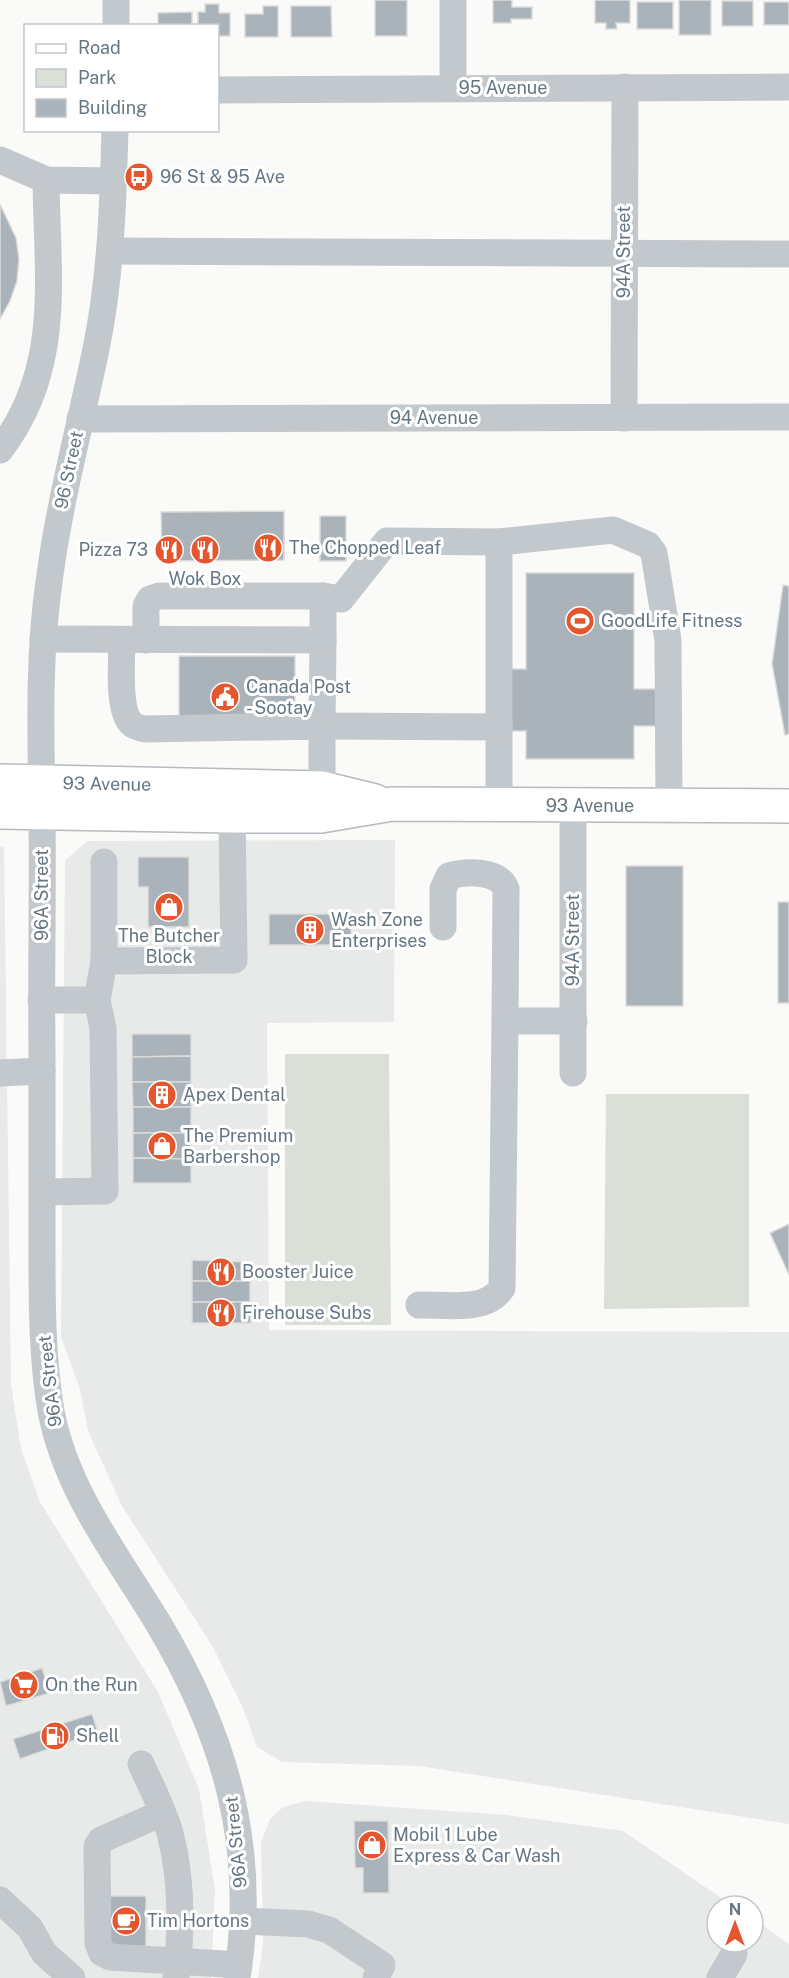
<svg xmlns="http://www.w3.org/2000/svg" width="789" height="1978" viewBox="0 0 789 1978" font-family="'Public Sans',sans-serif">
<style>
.built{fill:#e8e9e9}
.green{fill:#dadfd7}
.building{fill:#aab3b9;stroke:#dcdcda;stroke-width:1.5}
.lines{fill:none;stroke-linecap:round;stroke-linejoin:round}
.major-casing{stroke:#b5babe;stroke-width:36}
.minor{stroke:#c3c8cc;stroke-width:27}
.major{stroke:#fff;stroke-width:33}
.labels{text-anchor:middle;stroke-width:6;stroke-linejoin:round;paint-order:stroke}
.street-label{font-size:18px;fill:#657683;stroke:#fff}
.poi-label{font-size:18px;fill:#657683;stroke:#fff;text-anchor:start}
</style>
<rect width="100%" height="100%" fill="#fafaf8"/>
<g class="built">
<path d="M 395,840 L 394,1022 L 267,1023 L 269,1330 L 789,1332 L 789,1824 L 419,1766 L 282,1762 L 257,1747 L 243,1708 L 213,1647 L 122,1506 L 88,1431 L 80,1389 L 61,1337 L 65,860 L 88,841 Z"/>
<path d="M 0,846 L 4,847 L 11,1384 L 21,1449 L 40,1502 L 158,1692 L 199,1789 L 215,1890 L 211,1978 L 0,1978 Z"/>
<path d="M 306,1801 L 507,1815 L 623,1831 L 733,1906 L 717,1906 L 717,1942 L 753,1942 L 753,1919 L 789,1944 L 789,1978 L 258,1978 L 263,1945 L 261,1843 L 270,1819 L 283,1807 Z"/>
</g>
<g class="green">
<path d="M 285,1054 L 389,1054 L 391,1325 L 285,1325 Z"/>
<path d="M 606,1094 L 749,1094 L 749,1307 L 604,1309 Z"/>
</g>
<g class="building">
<rect x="375" y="0" width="32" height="36"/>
<path d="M 493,0 L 512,0 L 512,7 L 532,7 L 532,19 L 511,19 L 511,23 L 493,23 Z"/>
<path d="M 595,0 L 630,0 L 630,23 L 616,23 L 617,29 L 606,29 L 606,23 L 595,23 Z"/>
<rect x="679" y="0" width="32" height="35"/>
<rect x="722" y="1" width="31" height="25"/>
<rect x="637" y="2" width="36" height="27"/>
<rect x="764" y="2" width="25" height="23"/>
<path d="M 205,4 L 219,4 L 219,13 L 230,13 L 230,36 L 218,36 L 218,26 L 198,26 L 198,12 L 205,12 Z"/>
<path d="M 263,6 L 278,6 L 278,37 L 245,37 L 245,14 L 263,14 Z"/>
<path d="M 291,6 L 331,6 L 332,37 L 291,37 Z"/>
<path d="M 192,12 L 192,26 L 158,26 L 158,13 Z"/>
<path d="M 0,204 L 16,238 L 19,259 L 17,281 L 10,301 L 0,319 Z"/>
<path d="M 284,511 L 284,560 L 162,561 L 161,512 Z"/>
<rect x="320" y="516" width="26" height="45"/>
<path d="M 526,573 L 634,573 L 634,689 L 656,689 L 656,726 L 634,726 L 634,759 L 526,759 L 526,731 L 510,731 L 510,669 L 526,669 Z"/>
<path d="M 783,585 L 789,586 L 789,734 L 785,735 L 772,664 Z"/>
<rect x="179" y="656" width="116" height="60"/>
<path d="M 138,857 L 189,857 L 189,927 L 148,927 L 148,887 L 138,887 Z"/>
<rect x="626" y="866" width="57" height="140"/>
<rect x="778" y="902" width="11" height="101"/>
<rect x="269" y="914" width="82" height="31"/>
<path d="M 132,1034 L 191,1034 L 191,1056 L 132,1057 Z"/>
<path d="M 191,1056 L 191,1082 L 132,1082 L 132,1057 Z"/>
<path d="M 132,1082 L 191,1082 L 191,1107 L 133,1107 Z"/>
<rect x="133" y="1107" width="58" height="26"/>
<path d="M 133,1133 L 191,1133 L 191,1159 L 133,1158 Z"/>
<path d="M 133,1158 L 191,1159 L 191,1183 L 133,1183 Z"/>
<path d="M 789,1224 L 789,1275 L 770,1233 Z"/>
<path d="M 192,1260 L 250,1262 L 250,1281 L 192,1281 Z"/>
<rect x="192" y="1281" width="58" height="21"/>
<path d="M 192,1302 L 250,1302 L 251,1323 L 192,1323 Z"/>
<path d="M 42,1668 L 50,1693 L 6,1706 L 0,1682 Z"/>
<path d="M 92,1714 L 98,1732 L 20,1759 L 13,1739 Z"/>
<path d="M 354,1821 L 388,1821 L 389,1893 L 363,1893 L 363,1868 L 355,1868 Z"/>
<path d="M 105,1896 L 146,1896 L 146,1946 L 105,1947 Z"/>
</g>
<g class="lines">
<g class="major-casing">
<g id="major">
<path d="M 0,781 L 322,788 L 375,801"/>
<path d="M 0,812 L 232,816 L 321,816 L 392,804 L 789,806"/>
</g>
</g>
<g class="minor">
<path d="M 116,26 L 116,0"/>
<path d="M 453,88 L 453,0"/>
<path d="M 218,90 L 789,87"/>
<path d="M 115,130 C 113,204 111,276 96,349 C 80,427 59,503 49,582 C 38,658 41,735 42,811 C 43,890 41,970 42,1049 C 42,1116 42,1183 42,1250 C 42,1303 42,1359 51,1411 C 66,1491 117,1555 158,1623 C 225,1735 258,1847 237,1978"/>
<path d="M 0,160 L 46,180 L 114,181"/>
<path d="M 111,251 L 789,254"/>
<path d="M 624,418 L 625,87"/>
<path d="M 80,419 L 789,417"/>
<path d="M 0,450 C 63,368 47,278 46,180"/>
<path d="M 43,639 L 323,640 L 322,726 L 499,727 L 499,805"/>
<path d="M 122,640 C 122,659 117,711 132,724 C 135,727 141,728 145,729 L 322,726 L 322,788"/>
<path d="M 146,640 L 146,606 L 150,599 L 159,596 L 323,596"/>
<path d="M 323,640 L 323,596 L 341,599 L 387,541 L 499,542"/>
<path d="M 499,727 L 499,542 L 613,530 L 648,545 L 654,553 L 668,640 L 669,806"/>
<path d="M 573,806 L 573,1073"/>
<path d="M 104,862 L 104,961 L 234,960 L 232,816"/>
<path d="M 443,927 L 443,889 L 449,876 C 466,871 499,870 506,889 L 505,1021"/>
<path d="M 41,1000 L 97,1000"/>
<path d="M 0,1073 L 42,1071"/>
<path d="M 42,1192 L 105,1191 L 103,1028 L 97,1000 L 104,961"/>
<path d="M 419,1305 C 446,1304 486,1313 502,1288 L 505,1021 L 574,1021"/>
<path d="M 141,1764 C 151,1786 163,1809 170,1833 C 182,1879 182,1929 176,1977"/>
<path d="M 162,1813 L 101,1840 L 97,1846 L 98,1943 L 102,1953 L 110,1957 L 239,1965"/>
<path d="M 0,1900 L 30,1928 L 44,1953 L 72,1978"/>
<path d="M 241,1921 L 308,1924 L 329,1930 L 382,1965 L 376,1978"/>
<path d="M 720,1978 L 734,1954"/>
</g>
<use href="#major" class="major"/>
</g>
<defs>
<g id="bus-disc" transform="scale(1.5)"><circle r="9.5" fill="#e4572e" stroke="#fff"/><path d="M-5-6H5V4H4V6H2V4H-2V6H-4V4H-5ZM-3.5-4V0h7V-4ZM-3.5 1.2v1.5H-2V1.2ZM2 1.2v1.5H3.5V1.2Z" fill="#fff"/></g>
<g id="restaurant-disc" transform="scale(1.5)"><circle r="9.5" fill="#e4572e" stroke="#fff"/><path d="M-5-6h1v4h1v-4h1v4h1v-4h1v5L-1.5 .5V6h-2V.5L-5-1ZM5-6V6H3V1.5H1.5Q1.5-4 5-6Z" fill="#fff"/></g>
<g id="stadium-disc" transform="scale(1.5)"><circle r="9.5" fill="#e4572e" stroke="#fff"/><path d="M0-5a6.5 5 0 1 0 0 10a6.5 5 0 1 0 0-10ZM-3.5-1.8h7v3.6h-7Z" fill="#fff"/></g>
<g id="civic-disc" transform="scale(1.5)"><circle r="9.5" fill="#e4572e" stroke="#fff"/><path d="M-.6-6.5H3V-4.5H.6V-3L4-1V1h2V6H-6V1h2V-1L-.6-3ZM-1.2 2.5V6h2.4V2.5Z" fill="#fff"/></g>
<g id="shop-disc" transform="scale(1.5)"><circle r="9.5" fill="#e4572e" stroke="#fff"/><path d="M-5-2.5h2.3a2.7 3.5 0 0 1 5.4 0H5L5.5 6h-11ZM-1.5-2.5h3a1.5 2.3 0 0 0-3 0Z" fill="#fff"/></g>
<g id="building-disc" transform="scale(1.5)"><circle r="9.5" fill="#e4572e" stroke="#fff"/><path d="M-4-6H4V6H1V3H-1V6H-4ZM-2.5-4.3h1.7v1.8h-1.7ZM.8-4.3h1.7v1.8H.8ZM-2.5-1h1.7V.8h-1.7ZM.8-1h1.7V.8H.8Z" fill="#fff"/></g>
<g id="supermarket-disc" transform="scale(1.5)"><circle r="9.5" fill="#e4572e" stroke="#fff"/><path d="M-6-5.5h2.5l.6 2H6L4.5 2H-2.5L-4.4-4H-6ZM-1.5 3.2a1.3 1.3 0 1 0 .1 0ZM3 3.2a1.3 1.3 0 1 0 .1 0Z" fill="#fff"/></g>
<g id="fuel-disc" transform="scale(1.5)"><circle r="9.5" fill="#e4572e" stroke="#fff"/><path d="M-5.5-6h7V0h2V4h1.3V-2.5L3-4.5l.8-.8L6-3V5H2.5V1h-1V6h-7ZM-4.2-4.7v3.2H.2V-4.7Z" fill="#fff"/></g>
<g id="cafe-disc" transform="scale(1.5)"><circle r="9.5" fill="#e4572e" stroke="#fff"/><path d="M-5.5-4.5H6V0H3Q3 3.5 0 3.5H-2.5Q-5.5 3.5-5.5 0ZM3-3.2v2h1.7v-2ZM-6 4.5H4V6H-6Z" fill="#fff"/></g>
</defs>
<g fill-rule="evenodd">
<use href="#bus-disc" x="139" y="177"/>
<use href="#restaurant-disc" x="268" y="548"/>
<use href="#restaurant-disc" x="169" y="550"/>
<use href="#restaurant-disc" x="205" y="550"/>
<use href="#stadium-disc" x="580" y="621"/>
<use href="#civic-disc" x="225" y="697"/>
<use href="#shop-disc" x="169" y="907"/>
<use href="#building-disc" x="310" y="930"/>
<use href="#building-disc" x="162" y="1095"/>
<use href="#shop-disc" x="162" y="1146"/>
<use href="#restaurant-disc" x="221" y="1272"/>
<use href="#restaurant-disc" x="221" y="1313"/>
<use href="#supermarket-disc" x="24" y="1685"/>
<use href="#fuel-disc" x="55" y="1736"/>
<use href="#shop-disc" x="372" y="1845"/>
<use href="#cafe-disc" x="126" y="1921"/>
</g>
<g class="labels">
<g class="street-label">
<text x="503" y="94">95 Avenue</text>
<text transform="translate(624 252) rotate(-90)" y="6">94A Street</text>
<text x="434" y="424">94 Avenue</text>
<text transform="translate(69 470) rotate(-78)" y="6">96 Street</text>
<text transform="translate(107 784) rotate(1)" y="6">93 Avenue</text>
<text x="590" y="812">93 Avenue</text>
<text transform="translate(42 895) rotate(-90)" y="6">96A Street</text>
<text transform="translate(573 940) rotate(-90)" y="6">94A Street</text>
<text transform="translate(50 1381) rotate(-97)" y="6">96A Street</text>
<text transform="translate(236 1842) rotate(-96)" y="6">96A Street</text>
</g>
<g class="poi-label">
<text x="160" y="183">96 St &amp; 95 Ave</text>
<text x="289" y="554">The Chopped Leaf</text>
<text x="148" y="556" text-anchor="end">Pizza 73</text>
<text x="205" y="585" text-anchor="middle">Wok Box</text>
<text x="601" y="627">GoodLife Fitness</text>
<text x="246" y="693">Canada Post<tspan x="246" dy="21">- Sootay</tspan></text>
<text x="331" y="926">Wash Zone<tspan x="331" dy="21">Enterprises</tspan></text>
<text x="169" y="942" text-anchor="middle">The Butcher<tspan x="169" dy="21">Block</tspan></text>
<text x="183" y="1101">Apex Dental</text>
<text x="183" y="1142">The Premium<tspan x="183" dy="21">Barbershop</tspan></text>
<text x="242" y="1278">Booster Juice</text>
<text x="242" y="1319">Firehouse Subs</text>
<text x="45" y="1691">On the Run</text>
<text x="76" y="1742">Shell</text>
<text x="393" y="1841">Mobil 1 Lube<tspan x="393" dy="21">Express &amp; Car Wash</tspan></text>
<text x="147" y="1927">Tim Hortons</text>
</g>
</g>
<rect x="24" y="24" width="195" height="108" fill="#ffffff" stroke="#c1c8cd" stroke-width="1.5"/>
<rect x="36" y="44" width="30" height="9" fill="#ffffff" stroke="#c1c8cd" stroke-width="1.5"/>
<text x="78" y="54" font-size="18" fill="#657683">Road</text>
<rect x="36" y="69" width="30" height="18" fill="#dadfd7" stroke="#c1c8cd" stroke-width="1.5"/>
<text x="78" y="84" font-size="18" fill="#657683">Park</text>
<rect x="36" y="99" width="30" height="18" fill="#aab3b9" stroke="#c1c8cd" stroke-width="1.5"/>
<text x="78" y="114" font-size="18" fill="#657683">Building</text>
<g transform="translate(735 1924)"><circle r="28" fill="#ffffff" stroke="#c1c8cd" stroke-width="1.5"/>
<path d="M0-4.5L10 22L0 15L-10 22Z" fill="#e4572e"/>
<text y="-9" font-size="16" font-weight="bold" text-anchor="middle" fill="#657683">N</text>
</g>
</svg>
